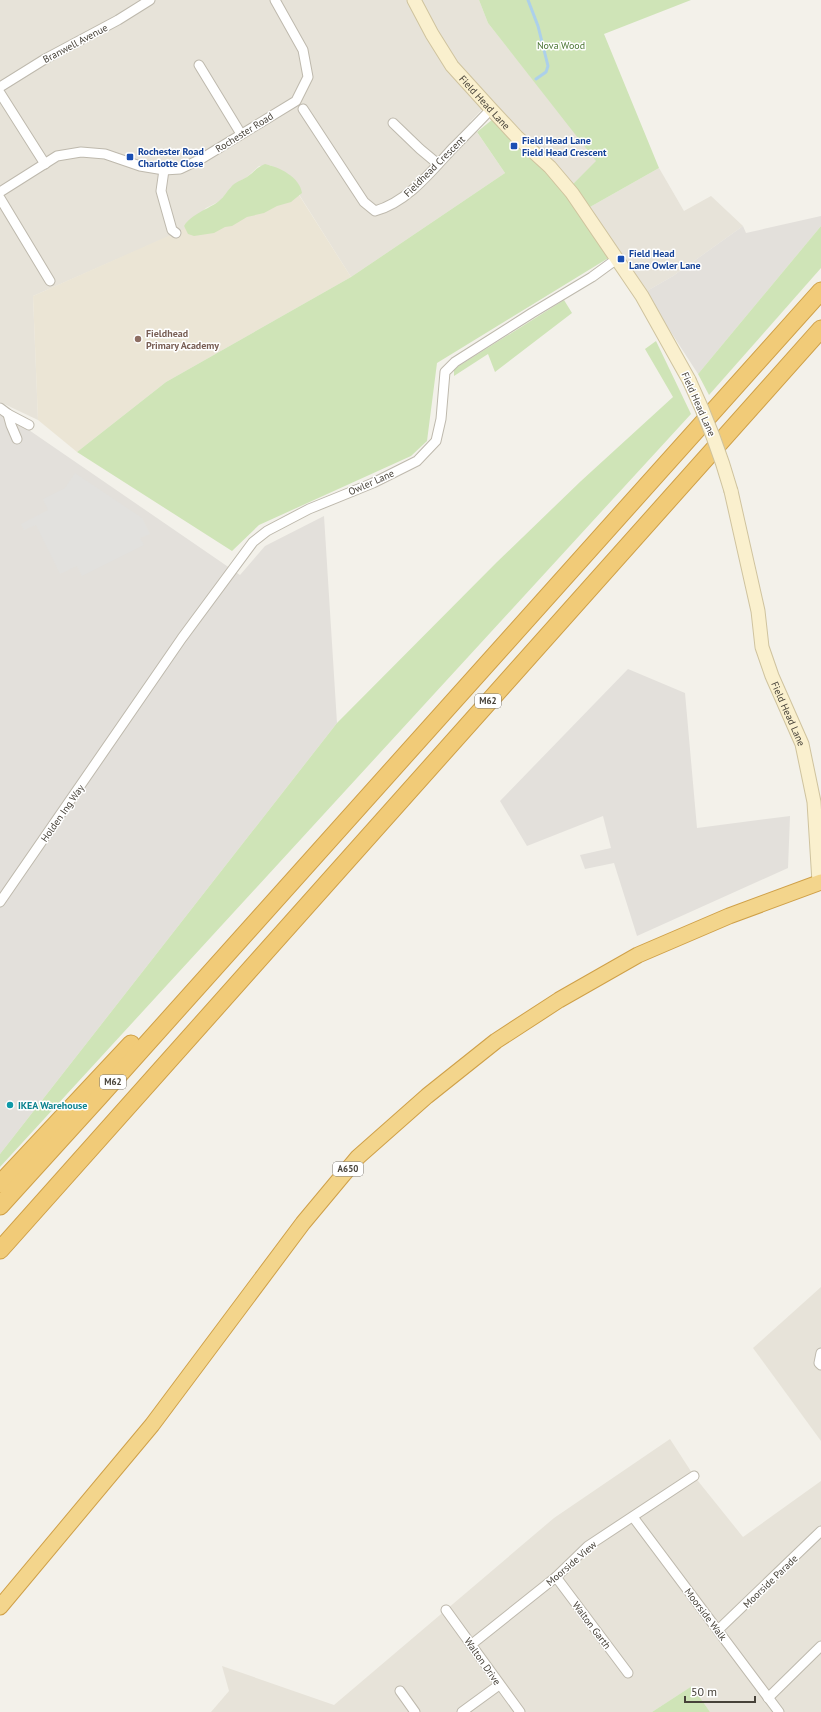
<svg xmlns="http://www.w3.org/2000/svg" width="821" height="1712" viewBox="0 0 821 1712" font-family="'PT Sans',sans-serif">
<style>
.residential{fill:#e7e3d9}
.industrial{fill:#e3e0db}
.education{fill:#ebe5d5}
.green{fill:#cfe4b7}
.parking{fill:#e2e1de}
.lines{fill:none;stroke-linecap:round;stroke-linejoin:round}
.stream{stroke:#acd0ea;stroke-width:3}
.minor-casing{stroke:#beb9ad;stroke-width:11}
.secondary-casing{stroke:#cfc39e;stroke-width:15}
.trunk-casing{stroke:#cfa048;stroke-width:17}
.motorway-casing{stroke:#cfa048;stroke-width:19}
.minor{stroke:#fff;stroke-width:9}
.secondary{stroke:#faf0ce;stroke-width:13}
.trunk{stroke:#f3d58c;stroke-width:15}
.motorway{stroke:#f1cb78;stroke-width:17}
.secondary-bridge-casing{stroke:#cfc39e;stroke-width:15;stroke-linecap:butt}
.secondary-bridge{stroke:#faf0ce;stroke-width:13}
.transit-dot{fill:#1a4fb4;stroke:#fff;stroke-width:1.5}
.education-dot{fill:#8d6e63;stroke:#fff;stroke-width:1.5}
.culture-dot{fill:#0f9aa8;stroke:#fff;stroke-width:1.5}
.labels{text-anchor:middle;stroke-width:3;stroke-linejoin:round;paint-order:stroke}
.shield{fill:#fff;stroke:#7e7b74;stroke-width:1}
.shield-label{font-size:9px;font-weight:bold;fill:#474239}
.street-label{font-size:10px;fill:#474239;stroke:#fff}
.park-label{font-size:10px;fill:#497431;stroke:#fff}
.transit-label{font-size:10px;font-weight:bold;fill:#164399;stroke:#fff;text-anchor:start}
.education-label{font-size:10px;font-weight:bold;fill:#785e54;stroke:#fff;text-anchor:start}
.culture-label{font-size:10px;font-weight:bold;fill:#0d838f;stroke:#fff;text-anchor:start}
</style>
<rect width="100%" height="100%" fill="#f3f1ea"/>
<g class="residential">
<path d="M 0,0 L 479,0 L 488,23 L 597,161 L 573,184 L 490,101 L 470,122 L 505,173 L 351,277 L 300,196 L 293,178 L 270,165 L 259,166 L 247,177 L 231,187 L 220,201 L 206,208 L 200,214 L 187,222 L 184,226 L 186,229 L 33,296 L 38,420 L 0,402 Z"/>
<path d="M 659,168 L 684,211 L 711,196 L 743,226 L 673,276 L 645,292 L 590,207 Z"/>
<path d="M 821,1287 L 821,1441 L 753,1348 Z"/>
<path d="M 670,1439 L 694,1476 L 743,1537 L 821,1481 L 821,1712 L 710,1712 L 692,1686 L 652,1712 L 211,1712 L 229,1691 L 222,1666 L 334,1705 L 554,1518 Z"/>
</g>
<g class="industrial">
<path d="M 821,216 L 821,226 L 698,374 L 645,292 L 673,276 L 743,226 L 746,233 Z"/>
<path d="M 0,414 L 26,428 L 240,575 L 265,546 L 324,516 L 337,723 L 0,1154 Z"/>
<path d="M 628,669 L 685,693 L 697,828 L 790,816 L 788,868 L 637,936 L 614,863 L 585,869 L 580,855 L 611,848 L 603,816 L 527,846 L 500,801 Z"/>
</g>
<path class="education" d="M 292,184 L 351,277 L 166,382 L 77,452 L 38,420 L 33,296 L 193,225 Z"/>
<g class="green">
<path d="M 479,0 L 691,0 L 604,34 L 659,168 L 590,207 L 573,184 L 596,161 L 488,23 Z"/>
<path d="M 493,119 L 568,194 L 610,257 L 437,363 L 427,441 L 411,456 L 259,525 L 232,551 L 77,452 L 166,382 L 351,277 L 505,173 L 477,132 Z"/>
<path d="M 265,164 C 279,167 300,177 302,193 L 291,202 L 277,206 L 264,213 L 247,217 L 232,226 L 225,227 L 214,233 L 194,236 L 188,234 L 184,226 C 191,214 209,209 219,201 C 224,197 227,191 231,187 C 235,182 242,180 247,177 C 254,172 257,167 265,164 Z"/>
<path d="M 821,226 L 821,268 L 709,395 L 698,374 Z"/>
<path d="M 564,300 L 572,313 L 495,372 L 488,354 L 454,376 L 454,369 Z"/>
<path d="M 656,341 L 691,414 L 0,1167 L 0,1154 L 337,723 L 497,562 L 581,481 L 673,397 L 645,349 Z"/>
<path d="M 692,1686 L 710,1712 L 652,1712 Z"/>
</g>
<path class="parking" d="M 75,473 L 142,518 L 150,534 L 140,538 L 144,545 L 82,576 L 77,566 L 60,574 L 36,525 L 24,530 L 21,524 L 48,510 L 43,499 L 65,488 Z"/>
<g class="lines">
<path class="stream" d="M 528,0 L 538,26 L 548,66 L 546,72 L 536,79"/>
<g class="minor-casing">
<g id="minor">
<path d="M 199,65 L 241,134"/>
<path d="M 0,87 L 45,59 L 118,20 L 150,0"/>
<path d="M 0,93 L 45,164"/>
<path d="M 303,109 L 364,202 L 375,211 C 407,202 430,173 452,149 C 465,136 478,123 491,109"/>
<path d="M 393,123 L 420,149 L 438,164"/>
<path d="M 164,170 L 161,191 L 172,230 L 176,233"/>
<path d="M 0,192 L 57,156 L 81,152 L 105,154 L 140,166 L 164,170 L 180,169 L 201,159 L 296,101 L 308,77 L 303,50 L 275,0"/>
<path d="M 0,198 L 50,281"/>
<path d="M 0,408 L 8,414 L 29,425"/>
<path d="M 8,414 L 11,425 L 17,439"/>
<path d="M 0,902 L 182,638 L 253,542 L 267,531 L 309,509 L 373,483 L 417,461 L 436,441 L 441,419 L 445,372 L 455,362 L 532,313 L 592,277 L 618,258"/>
<path d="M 821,1353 L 819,1363 L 821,1365"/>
<path d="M 633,1517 L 779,1712"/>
<path d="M 556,1577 L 628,1673"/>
<path d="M 446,1610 L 520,1712"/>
<path d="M 718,1630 L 821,1531"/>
<path d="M 472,1644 L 556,1577 L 588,1546 L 694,1476"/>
<path d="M 400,1691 L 415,1712"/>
<path d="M 768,1698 L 821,1646"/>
<path d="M 462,1712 L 499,1685"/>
</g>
</g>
<g class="secondary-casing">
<g id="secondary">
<path id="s1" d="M 414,0 L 432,34 L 452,66 L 491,109 L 517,137 L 550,167 L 572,193 L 642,296 L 689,380"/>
<path id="s2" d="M 731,491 L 758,611 L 762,647 L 772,676 L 802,744 L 814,802 L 819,882"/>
</g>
</g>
<g class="trunk-casing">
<path id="trunk" d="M 0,1607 L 152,1425 L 303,1223 L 358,1157 L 427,1096 L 496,1041 L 559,1000 L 638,955 L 729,916 L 821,882"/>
</g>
<g class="motorway-casing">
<g id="motorway">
<path d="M 0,1184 L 131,1044"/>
<path d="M 0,1206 L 99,1097 L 821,291"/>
<path d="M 0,1250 L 821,329"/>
</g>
</g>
<use href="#minor" class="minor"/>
<use href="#secondary" class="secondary"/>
<use href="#trunk" class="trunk"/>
<use href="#motorway" class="motorway"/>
<g class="secondary-bridge-casing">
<path id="secondary-bridge" d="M 689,380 C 706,416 720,452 731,491"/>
</g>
<use href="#secondary-bridge" class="secondary-bridge"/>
</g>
<g class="transit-dot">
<rect x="510" y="142" width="8" height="8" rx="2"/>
<rect x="126" y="153" width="8" height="8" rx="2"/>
<rect x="617" y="255" width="8" height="8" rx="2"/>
</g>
<circle class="education-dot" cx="138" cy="339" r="4"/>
<circle class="culture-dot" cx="10" cy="1105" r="4"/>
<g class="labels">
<g class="shield">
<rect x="475" y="694" width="26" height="14" rx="3"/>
<rect x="100" y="1075" width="26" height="14" rx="3"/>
<rect x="333" y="1162" width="30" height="14" rx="3"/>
</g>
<g class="shield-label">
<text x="488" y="704">M62</text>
<text x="113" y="1085">M62</text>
<text x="348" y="1172">A650</text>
</g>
<g class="street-label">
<text transform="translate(75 43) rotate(-28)" y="4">Branwell Avenue</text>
<text dy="4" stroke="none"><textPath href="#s1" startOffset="125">Field Head Lane</textPath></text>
<text transform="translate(244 132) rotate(-32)" y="4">Rochester Road</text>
<text transform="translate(434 166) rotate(-45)" y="4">Fieldhead Crescent</text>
<text transform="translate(699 404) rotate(66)" y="4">Field Head Lane</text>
<text transform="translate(371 482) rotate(-24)" y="4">Owler Lane</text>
<text dy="4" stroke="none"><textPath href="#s2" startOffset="231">Field Head Lane</textPath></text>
<text transform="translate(62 813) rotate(-55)" y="4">Holden Ing Way</text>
<text transform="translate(571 1563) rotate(-41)" y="4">Moorside View</text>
<text transform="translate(770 1581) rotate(-44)" y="4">Moorside Parade</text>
<text transform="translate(706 1614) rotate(53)" y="4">Moorside Walk</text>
<text transform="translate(592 1625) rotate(53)" y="4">Walton Garth</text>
<text transform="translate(483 1661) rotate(55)" y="4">Walton Drive</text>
</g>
<g class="park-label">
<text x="561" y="49">Nova Wood</text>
</g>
<g class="transit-label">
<text x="522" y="144">Field Head Lane<tspan x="522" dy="12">Field Head Crescent</tspan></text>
<text x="138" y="155">Rochester Road<tspan x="138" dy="12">Charlotte Close</tspan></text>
<text x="629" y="257">Field Head<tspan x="629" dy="12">Lane Owler Lane</tspan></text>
</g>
<g class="education-label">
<text x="146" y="337">Fieldhead<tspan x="146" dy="12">Primary Academy</tspan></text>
</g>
<g class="culture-label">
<text x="18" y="1109">IKEA Warehouse</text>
</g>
</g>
<path d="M685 1696v6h70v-6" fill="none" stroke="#474239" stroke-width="2"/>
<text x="691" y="1696" font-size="12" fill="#474239" stroke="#ffffff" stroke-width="3" paint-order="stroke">50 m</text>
</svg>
